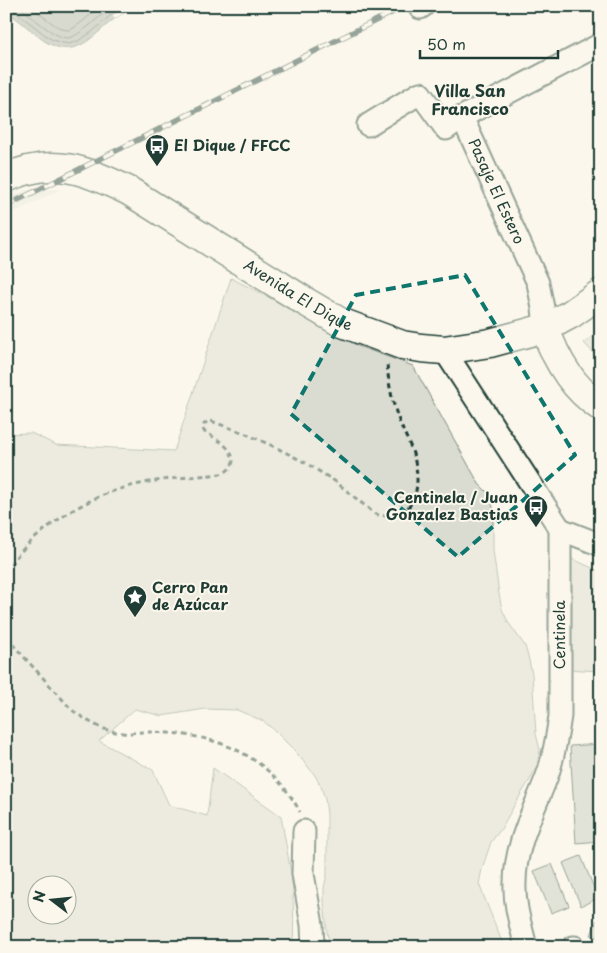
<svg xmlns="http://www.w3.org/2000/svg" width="607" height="953" viewBox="0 0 607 953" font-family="'Playpen Sans',sans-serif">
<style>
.built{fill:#eae9de}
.green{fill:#dbdcd1;stroke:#7d8c82;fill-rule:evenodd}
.water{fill:#adb4aa;stroke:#74847b}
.pier{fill:#fbf7ec}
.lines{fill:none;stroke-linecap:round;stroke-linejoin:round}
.shore{stroke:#586d63;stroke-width:1}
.building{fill:#c4c9be;stroke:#1f3d34}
.minor-casing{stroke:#1f3d34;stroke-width:25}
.major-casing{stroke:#1f3d34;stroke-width:31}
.path{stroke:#1f3d34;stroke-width:3;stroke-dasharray:5 4;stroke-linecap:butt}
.minor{stroke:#fbf7ec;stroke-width:21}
.major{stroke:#fbf7ec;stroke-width:28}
.rail-casing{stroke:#1f3d34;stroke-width:5.5}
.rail{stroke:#fbf7ec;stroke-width:4;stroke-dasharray:11;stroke-linecap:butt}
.marked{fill:none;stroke:#0f766e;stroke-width:4;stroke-dasharray:10 6;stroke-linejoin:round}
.labels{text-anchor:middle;stroke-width:4;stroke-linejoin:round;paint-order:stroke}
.poi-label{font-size:15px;font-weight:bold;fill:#1f3d34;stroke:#fbf7ec;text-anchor:start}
.street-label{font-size:15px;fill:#1f3d34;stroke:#fbf7ec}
.neighbourhood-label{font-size:16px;font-weight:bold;fill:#1f3d34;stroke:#fbf7ec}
</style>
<rect width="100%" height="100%" fill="#fbf7ec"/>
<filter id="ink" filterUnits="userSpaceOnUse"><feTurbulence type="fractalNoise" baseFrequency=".02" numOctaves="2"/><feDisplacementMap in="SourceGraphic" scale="10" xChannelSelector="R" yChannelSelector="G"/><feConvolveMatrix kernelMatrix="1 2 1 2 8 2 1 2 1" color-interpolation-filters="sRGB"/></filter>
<g filter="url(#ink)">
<path class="built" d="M 61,189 L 8,216 L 6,217 L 6,199 L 26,190 Z"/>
<g class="green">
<path d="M 231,278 L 330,329 L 358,346 L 413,366 L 479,484 L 489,494 L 493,507 L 493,550 L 499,594 L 502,609 L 508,622 L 525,646 L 529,660 L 532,674 L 536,734 L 540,750 L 537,765 L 531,778 L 515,804 L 501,829 L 491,842 L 482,869 L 479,884 L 504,947 L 330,947 L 327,932 L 324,902 L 324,888 L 327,874 L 327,814 L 325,799 L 321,786 L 314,774 L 294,750 L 274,730 L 263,721 L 237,710 L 205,709 L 162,716 L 135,709 L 99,741 L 153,770 L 169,805 L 207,816 L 213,768 L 281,816 C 284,835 288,854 291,873 C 294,898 294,922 293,947 L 6,947 L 6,434 L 31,433 L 56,445 L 174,451 ZM 38,886 L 68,886 L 68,916 L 38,916 Z"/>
<path d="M 601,330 L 601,361 L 584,343 Z"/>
<path d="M 564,555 L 601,572 L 601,671 L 565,669 Z"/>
</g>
<path class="water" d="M 6,6 L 136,6 C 128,11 120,15 113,20 C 91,37 76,60 46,42 C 32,33 21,20 6,12 Z"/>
<path class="pier" d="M 109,6 L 136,6 L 114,19 Z"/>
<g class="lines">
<g class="shore">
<path d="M 19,6 C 30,15 54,38 68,38 C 75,37 83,30 89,26 C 97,19 104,12 114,6"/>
<path d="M 31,6 C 40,13 57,30 68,30 C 75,30 94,11 100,6"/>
<path d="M 6,7 L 11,8 L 49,38 L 58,42 L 69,44 L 78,41 L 92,32 L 111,15 L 126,6"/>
</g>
</g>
<g class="building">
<path d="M 601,744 L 601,841 L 576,843 L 570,746 Z"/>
<path d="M 581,856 L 598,898 L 581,906 L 563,863 Z"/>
<path d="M 552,864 L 569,906 L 551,913 L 534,871 Z"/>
<path d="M 597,920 L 601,921 L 601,939 L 591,935 Z"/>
</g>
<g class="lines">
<g class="minor-casing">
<g id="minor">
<path d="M 419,6 L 420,8 L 423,6"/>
<path id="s1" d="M 462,117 L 538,283 L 543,308 L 545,328"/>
<path d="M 368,125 L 420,93 L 446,129 L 462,117 L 601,44"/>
<path d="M 444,350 L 560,529 L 560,716 C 557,737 554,757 547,776 C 534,811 515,844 515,883 C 514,905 521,926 526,947"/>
<path d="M 560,529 L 601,545"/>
<path d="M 304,831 L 303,874 L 312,925 L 313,947"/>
<path d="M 573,947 L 575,947"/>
</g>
</g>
<g class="major-casing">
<g id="major">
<path id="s2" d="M 6,178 C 52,156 86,170 129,191 L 306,302 L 340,322 L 402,345 L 421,348 L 444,350 L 490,343 L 545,328 L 571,314 L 601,293"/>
<path d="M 545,328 C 556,360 572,388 601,407"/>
</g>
</g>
<g class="path">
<path d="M 6,573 C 14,556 27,545 41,533 C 69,509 104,491 140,484 C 166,478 194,477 220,474 C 227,472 232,468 233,461 C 233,449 219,440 210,435 C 208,434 205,433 204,431 C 200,425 206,422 211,421 L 244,433 L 275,447 L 306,463 L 336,482 L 375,514 C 386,517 395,517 405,510 C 422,497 418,466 411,448 C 406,436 400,425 396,412 C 391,396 388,379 387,363"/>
<path d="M 6,637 L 72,710 C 87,721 104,732 123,733 C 129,734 136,732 142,732 C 151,732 160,732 169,733 C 216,737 256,752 286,790 C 291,797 296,804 300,812"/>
</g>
<use href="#minor" class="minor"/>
<use href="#major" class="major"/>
<g class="rail-casing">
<path id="rail" d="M 6,206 L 405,6"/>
</g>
<use href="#rail" class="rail"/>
</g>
</g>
<path d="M0 0H607V953H0ZM 465,275 L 575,455 L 458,557 L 291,414 L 356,295 Z" fill="#fbf7ec" fill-opacity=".55" fill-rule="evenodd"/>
<path class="marked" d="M 465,275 L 575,455 L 458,557 L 291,414 L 356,295 Z"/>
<defs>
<g id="bus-pin" transform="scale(1.25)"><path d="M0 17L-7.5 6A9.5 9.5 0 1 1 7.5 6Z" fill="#1f3d34" stroke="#fbf7ec"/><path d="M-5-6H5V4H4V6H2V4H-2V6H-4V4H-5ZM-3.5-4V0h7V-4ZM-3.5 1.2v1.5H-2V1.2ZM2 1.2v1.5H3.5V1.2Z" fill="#fff"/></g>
<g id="sight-pin" transform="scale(1.25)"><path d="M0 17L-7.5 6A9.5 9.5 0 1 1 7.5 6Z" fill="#1f3d34" stroke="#fbf7ec"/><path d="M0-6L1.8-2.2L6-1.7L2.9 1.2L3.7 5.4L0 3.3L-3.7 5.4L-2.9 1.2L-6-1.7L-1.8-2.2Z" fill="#fff"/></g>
</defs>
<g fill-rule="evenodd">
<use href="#bus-pin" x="157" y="146"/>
<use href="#bus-pin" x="536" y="507"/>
<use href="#sight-pin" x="135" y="597"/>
</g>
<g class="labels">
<g class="poi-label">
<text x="174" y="151">El Dique / FFCC</text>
<text x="518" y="503" text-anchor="end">Centinela / Juan<tspan x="518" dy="17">Gonzalez Bastias</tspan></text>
<text x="152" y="593">Cerro Pan<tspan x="152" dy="17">de Azúcar</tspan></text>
</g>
<g class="street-label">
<text dy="5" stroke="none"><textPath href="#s1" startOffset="82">Pasaje El Estero</textPath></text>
<text dy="5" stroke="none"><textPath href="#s2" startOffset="328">Avenida El Dique</textPath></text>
<text transform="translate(560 635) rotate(-90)" y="5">Centinela</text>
</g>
<g class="neighbourhood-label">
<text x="470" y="97">Villa San<tspan x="470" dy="18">Francisco</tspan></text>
</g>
</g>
<rect width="607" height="953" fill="none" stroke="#fbf7ec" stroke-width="25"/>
<rect x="12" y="12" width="582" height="928" fill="none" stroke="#1f3d34" stroke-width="2" filter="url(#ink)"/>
<g transform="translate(52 900) rotate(286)"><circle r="24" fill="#fbf7ec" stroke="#a3ada2"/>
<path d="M0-4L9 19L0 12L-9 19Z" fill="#1f3d34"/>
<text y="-8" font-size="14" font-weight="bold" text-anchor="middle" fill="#1f3d34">N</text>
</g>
<path d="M420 50v8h138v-8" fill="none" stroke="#1f3d34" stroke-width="2.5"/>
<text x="427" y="50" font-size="15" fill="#1f3d34" stroke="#fbf7ec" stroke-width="4" paint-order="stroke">50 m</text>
</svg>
